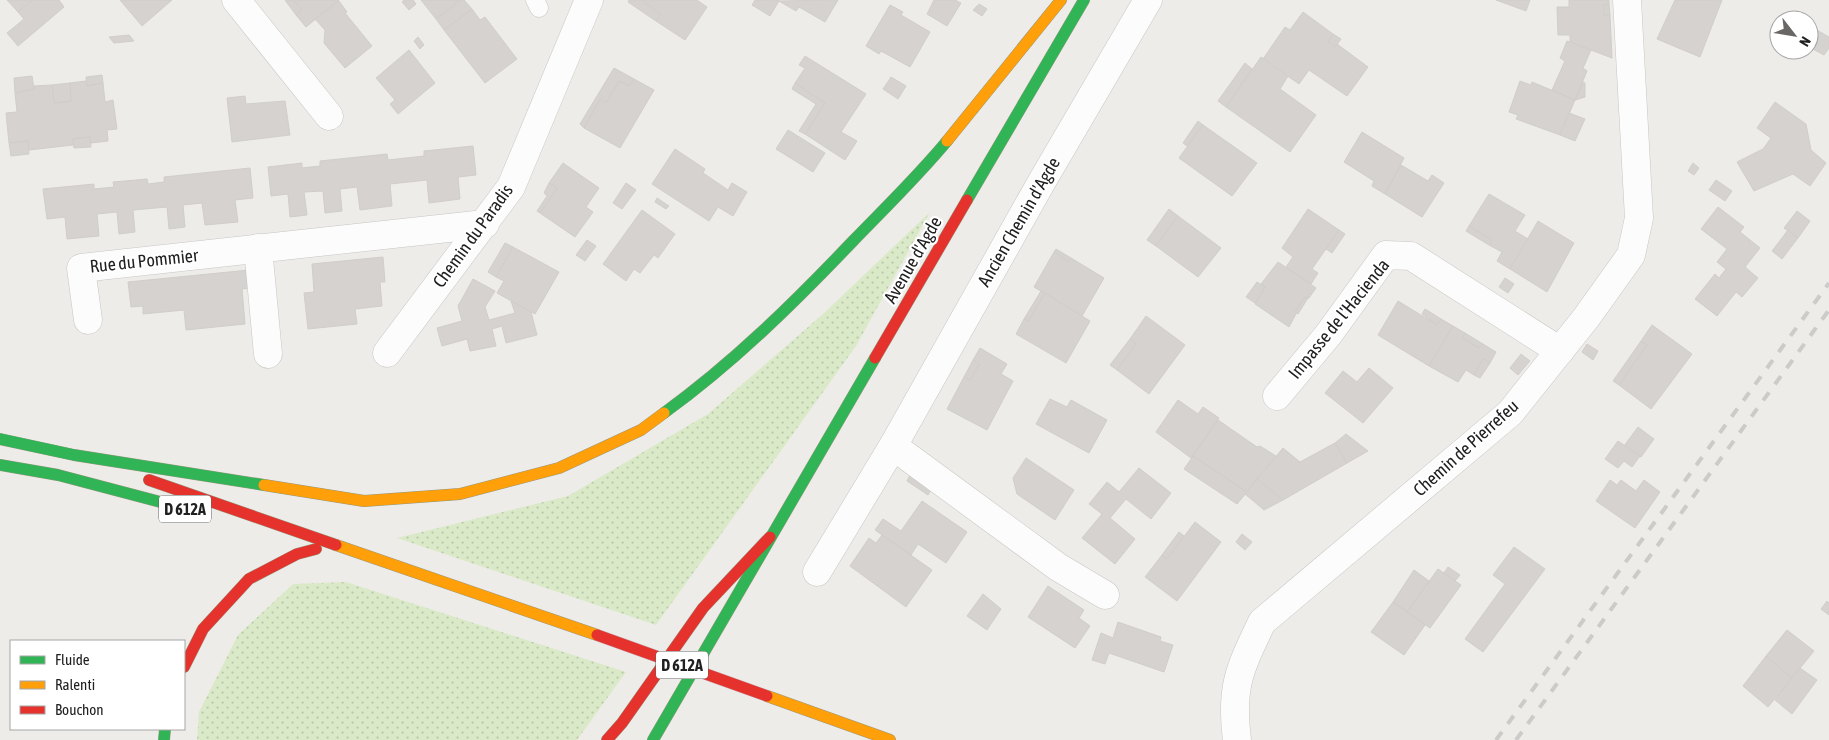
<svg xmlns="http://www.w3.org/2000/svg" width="1829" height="740" viewBox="0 0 1829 740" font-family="'Asap Condensed',sans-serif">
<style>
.grass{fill:url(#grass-dots)}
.building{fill:#d5d2cf;stroke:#d1ceca}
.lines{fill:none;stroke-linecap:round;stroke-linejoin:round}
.lane-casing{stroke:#c7c6c4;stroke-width:19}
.street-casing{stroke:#c7c6c4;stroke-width:29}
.fast-casing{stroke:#969880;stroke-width:12}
.slow-casing{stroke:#969880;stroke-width:12}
.jam-casing{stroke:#969880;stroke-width:12}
.lane{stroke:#fcfcfc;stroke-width:18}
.street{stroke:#fcfcfc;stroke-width:28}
.fast{stroke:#30b455;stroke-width:11}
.slow{stroke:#ff9f0a;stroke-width:11}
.jam{stroke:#e5322d;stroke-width:11}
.rail{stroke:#cbcbca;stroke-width:4;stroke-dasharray:10 10;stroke-linecap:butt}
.jam-bridge-casing{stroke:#c3a0a9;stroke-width:12;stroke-linecap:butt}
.jam-bridge{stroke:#e5322d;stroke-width:11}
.labels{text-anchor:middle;stroke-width:4.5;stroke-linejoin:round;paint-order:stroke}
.shield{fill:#fff;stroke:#636363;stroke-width:1}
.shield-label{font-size:16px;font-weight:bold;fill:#202020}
.street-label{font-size:18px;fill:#202020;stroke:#fff}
</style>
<defs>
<pattern id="grass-dots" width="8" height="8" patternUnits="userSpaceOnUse" patternTransform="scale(1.25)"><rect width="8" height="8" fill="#daeac8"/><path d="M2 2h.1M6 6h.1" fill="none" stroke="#bbc8ac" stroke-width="1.8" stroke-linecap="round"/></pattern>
</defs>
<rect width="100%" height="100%" fill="#eeece8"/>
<g class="grass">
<path d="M 930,212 L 856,346 L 656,625 L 397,538 L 568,496 L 708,414 L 823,314 Z"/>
<path d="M 346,582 L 626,672 L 577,740 L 197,740 L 199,712 L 238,635 L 293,584 Z"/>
</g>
<g class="building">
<path d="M 7,0 L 32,0 L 18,12 Z"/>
<path d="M 32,0 L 59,0 L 64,7 L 18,46 L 7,33 L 24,19 L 18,12 Z"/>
<path d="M 120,0 L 172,0 L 142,26 Z"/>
<path d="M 285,0 L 293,0 L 302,10 L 296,15 Z"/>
<path d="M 293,0 L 339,0 L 306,27 L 296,15 L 302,10 Z"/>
<path d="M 404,0 L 413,0 L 416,4 L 409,10 L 402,2 Z"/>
<path d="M 421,0 L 460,0 L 436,19 Z"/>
<path d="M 460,0 L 464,0 L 472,9 L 444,30 L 436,19 Z"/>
<path d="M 629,0 L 641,0 L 661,14 L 656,21 L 628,2 Z"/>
<path d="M 641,0 L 697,0 L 707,7 L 685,40 L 656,21 L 661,14 Z"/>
<path d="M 755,0 L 778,0 L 779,1 L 770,16 L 752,5 Z"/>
<path d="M 838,0 L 825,22 L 799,7 L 796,11 L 779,1 Z"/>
<path d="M 934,0 L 955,0 L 961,3 L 947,26 L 927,14 Z"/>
<path d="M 1496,0 L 1530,0 L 1526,11 Z"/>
<path d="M 1569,0 L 1609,0 L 1609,4 L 1604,5 L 1604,15 L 1610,15 L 1612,58 L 1570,42 L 1570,35 L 1558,35 L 1557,7 L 1569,7 Z"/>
<path d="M 1675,0 L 1722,0 L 1700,57 L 1657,39 Z"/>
<path d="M 339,1 L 347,12 L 345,13 L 372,46 L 345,68 L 324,43 L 325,30 L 315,19 Z"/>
<path d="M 979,4 L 987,9 L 982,16 L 973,10 Z"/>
<path d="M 1609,4 L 1610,15 L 1604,15 L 1604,5 Z"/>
<path d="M 890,5 L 903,12 L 901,15 L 930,32 L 910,67 L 881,51 L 879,54 L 866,46 Z"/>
<path d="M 472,9 L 480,20 L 485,17 L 517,59 L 485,83 L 444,30 Z"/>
<path d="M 1303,12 L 1333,34 L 1328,42 L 1335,47 L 1337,44 L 1368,67 L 1347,96 L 1309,70 L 1299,84 L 1263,59 L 1285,27 L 1290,30 Z"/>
<path d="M 1815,29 L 1829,37 L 1829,48 L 1824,55 L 1809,47 L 1809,38 Z"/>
<path d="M 1333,34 L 1341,39 L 1335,47 L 1328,42 Z"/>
<path d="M 129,35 L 134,41 L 114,43 L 109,37 Z"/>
<path d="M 418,37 L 424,45 L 420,49 L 414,41 Z"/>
<path d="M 1567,41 L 1591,50 L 1583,68 L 1587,71 L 1575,100 L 1552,90 L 1565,61 L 1560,58 Z"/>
<path d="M 409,50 L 435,83 L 398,114 L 390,104 L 395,100 L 376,78 Z"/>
<path d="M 805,56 L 866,94 L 841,132 L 857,141 L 845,160 L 805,134 L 825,103 L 795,83 L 805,68 L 799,65 Z"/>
<path d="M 1261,57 L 1288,76 L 1280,89 L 1316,115 L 1290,152 L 1226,107 Z"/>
<path d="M 1245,63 L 1252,69 L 1226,107 L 1218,101 Z"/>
<path d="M 614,68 L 634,79 L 629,86 L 619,81 L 606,103 L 600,99 L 584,128 L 580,124 Z"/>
<path d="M 102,75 L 103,83 L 87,86 L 86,77 Z"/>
<path d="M 32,76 L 34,89 L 15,93 L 14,78 Z"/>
<path d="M 891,77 L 906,86 L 898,99 L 883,89 Z"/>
<path d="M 634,79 L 654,90 L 620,148 L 584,128 L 600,99 L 606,103 L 619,81 L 629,86 Z"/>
<path d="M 86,81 L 87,86 L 103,83 L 105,102 L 113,100 L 117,129 L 107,130 L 108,141 L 91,143 L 90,137 L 73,139 L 73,145 L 29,150 L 28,141 L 9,143 L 6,113 L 17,112 L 15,93 L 34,89 L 34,86 L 52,85 L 54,103 L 71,101 L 70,83 Z"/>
<path d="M 1520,81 L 1531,85 L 1532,82 L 1575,100 L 1560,135 L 1516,119 L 1518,115 L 1509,112 Z"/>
<path d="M 1583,82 L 1585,83 L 1585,97 L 1575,100 Z"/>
<path d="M 70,83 L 71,101 L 54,103 L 52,85 Z"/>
<path d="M 795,83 L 825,103 L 805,134 L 799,131 L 816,104 L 792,89 Z"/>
<path d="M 245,96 L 246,104 L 285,101 L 290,135 L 232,142 L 227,98 Z"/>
<path d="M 1775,102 L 1806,124 L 1811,150 L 1826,163 L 1810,186 L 1793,174 L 1754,191 L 1737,162 L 1763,149 L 1771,138 L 1757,128 Z"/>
<path d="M 1569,113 L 1585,119 L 1575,141 L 1560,135 Z"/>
<path d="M 1198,121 L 1203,125 L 1187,146 L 1183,143 Z"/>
<path d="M 1203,125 L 1257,163 L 1232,196 L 1179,158 Z"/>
<path d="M 788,130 L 825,153 L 813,172 L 776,149 Z"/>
<path d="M 1362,132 L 1404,158 L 1385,194 L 1372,186 L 1374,181 L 1344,162 Z"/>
<path d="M 90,137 L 91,147 L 74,148 L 73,139 Z"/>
<path d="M 28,141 L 29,154 L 11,156 L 9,143 Z"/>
<path d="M 473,146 L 476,175 L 458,177 L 460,199 L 429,203 L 427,180 L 390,184 L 392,206 L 360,210 L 357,187 L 340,189 L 342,211 L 325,213 L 323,191 L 304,192 L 307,215 L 290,217 L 288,194 L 271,196 L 268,167 L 302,163 L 302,168 L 320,166 L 320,161 L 387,154 L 388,160 L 424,156 L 424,151 Z"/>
<path d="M 675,149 L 705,169 L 703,173 L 728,190 L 732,183 L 747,192 L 733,216 L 718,207 L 709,221 L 652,184 Z"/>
<path d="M 563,163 L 599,188 L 586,207 L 593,212 L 575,237 L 540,213 L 557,188 L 549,183 Z"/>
<path d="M 1693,163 L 1699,168 L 1694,175 L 1688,171 Z"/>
<path d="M 1401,165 L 1428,181 L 1432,175 L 1444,183 L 1422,217 L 1385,194 Z"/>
<path d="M 250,168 L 253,198 L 235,200 L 238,222 L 205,225 L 202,203 L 183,205 L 185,227 L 169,229 L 167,207 L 133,210 L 135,232 L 119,234 L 117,212 L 97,214 L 99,236 L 67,239 L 65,217 L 47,219 L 43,189 L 94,184 L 94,189 L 114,187 L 113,182 L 147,179 L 148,184 L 164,182 L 164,177 Z"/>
<path d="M 1716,180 L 1732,191 L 1725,201 L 1709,190 Z"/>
<path d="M 549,183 L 557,188 L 540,213 L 537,211 L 547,196 L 544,193 Z"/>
<path d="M 626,183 L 636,190 L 622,209 L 613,203 Z"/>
<path d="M 1489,194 L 1525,215 L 1515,231 L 1528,239 L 1510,269 L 1497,261 L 1502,252 L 1489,245 L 1492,240 L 1469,226 Z"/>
<path d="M 657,198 L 669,206 L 666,209 L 655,202 Z"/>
<path d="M 1718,207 L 1744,227 L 1740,232 L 1760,248 L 1745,267 L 1758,278 L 1742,297 L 1736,292 L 1717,316 L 1695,299 L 1715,274 L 1719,278 L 1726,269 L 1717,262 L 1727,249 L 1701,229 Z"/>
<path d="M 1169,209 L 1178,216 L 1156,246 L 1147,240 Z"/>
<path d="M 1308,209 L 1339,230 L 1312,269 L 1318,273 L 1311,284 L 1286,267 L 1293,257 L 1282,248 Z"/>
<path d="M 642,210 L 675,234 L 658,258 L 654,255 L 640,273 L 634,269 L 626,281 L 603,264 Z"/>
<path d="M 1797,211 L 1810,221 L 1798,238 L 1784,228 Z"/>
<path d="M 1178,216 L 1221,248 L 1198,277 L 1156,246 Z"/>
<path d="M 1538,221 L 1574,243 L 1547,292 L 1510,269 Z"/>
<path d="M 1469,226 L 1492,240 L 1489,245 L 1466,231 Z"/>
<path d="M 1339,230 L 1345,234 L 1332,253 L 1326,249 Z"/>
<path d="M 1788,230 L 1798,238 L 1782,259 L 1772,251 Z"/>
<path d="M 587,240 L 596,246 L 585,261 L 576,255 Z"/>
<path d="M 505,243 L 513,247 L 496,277 L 488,272 Z"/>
<path d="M 513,247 L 559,272 L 535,314 L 497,293 L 504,281 L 496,277 Z"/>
<path d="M 1056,249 L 1071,258 L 1069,262 L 1054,252 Z"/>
<path d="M 1054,252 L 1069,262 L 1071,258 L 1104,278 L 1082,316 L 1034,287 Z"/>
<path d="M 383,257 L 385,282 L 380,282 L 382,306 L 355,309 L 357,324 L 308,329 L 304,293 L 314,292 L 312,264 Z"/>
<path d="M 1278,262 L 1316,288 L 1309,298 L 1305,297 L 1289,327 L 1255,304 L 1265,287 L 1261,284 Z"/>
<path d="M 249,270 L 251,288 L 242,289 L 245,324 L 186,330 L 184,310 L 143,314 L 143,306 L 131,307 L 128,282 Z"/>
<path d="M 1505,278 L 1514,284 L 1508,293 L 1499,287 Z"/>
<path d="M 473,279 L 495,291 L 485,307 L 489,320 L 515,313 L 511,301 L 531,312 L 537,335 L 506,343 L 502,326 L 492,329 L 496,346 L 470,351 L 467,339 L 442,346 L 437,328 L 462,321 L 458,306 Z"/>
<path d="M 1257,282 L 1265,287 L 1255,303 L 1246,297 Z"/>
<path d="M 1041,291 L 1045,293 L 1029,321 L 1024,319 Z"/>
<path d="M 1045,293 L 1090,321 L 1066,363 L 1016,334 L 1024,319 L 1029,321 Z"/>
<path d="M 1305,297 L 1308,298 L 1298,314 L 1295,312 Z"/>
<path d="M 1398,301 L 1437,325 L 1441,319 L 1453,326 L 1429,366 L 1378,335 Z"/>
<path d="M 1425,309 L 1441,319 L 1437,325 L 1422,314 Z"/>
<path d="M 1146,316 L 1185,345 L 1149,394 L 1117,370 L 1136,344 L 1130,339 Z"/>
<path d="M 1652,325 L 1692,354 L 1651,409 L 1619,385 L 1647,345 L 1641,341 Z"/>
<path d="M 1453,326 L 1465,333 L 1462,338 L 1479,348 L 1483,344 L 1496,352 L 1490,363 L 1483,359 L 1474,375 L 1466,370 L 1458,382 L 1429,366 Z"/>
<path d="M 1465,333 L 1483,344 L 1479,348 L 1462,338 Z"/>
<path d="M 1130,339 L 1136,344 L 1117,370 L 1110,365 Z"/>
<path d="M 1641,341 L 1647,345 L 1619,385 L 1613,381 Z"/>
<path d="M 1587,344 L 1598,351 L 1593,360 L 1582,352 Z"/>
<path d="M 980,348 L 1007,364 L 1001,374 L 1013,381 L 987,430 L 947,409 L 964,377 L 970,380 L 979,364 L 973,360 Z"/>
<path d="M 1521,354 L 1530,361 L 1518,375 L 1510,368 Z"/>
<path d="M 1483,359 L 1490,363 L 1480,378 L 1474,375 Z"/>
<path d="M 973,360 L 979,364 L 970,380 L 964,377 Z"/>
<path d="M 1369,368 L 1393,388 L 1363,423 L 1325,393 L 1343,371 L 1357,382 Z"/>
<path d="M 1050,399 L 1067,407 L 1071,400 L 1107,420 L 1089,453 L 1036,424 Z"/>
<path d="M 1178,400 L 1198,414 L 1203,407 L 1219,418 L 1191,458 L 1156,432 Z"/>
<path d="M 1218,420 L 1257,447 L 1260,446 L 1276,456 L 1247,492 L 1193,456 Z"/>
<path d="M 1638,427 L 1654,439 L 1641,457 L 1624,446 Z"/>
<path d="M 1346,434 L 1368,451 L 1347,463 L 1335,443 Z"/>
<path d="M 1618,441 L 1640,456 L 1632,467 L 1624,461 L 1618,468 L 1605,459 Z"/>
<path d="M 1335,443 L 1347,463 L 1283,500 L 1257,479 L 1283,448 L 1300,462 Z"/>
<path d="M 1193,456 L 1247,492 L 1237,504 L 1184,469 Z"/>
<path d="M 1026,458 L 1074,490 L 1055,520 L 1017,494 L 1013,478 Z"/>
<path d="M 1139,468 L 1171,493 L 1151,519 L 1126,499 L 1110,518 L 1135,539 L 1115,564 L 1082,538 L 1102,514 L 1089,504 L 1107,482 L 1119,492 Z"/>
<path d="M 910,475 L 931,490 L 928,495 L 907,481 Z"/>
<path d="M 1257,479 L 1283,500 L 1264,510 L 1245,494 Z"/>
<path d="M 1610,480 L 1617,485 L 1621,480 L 1636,491 L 1644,480 L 1660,492 L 1635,528 L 1596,501 Z"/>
<path d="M 922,501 L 967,532 L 946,563 L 918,544 L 911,555 L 875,530 L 883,519 L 901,531 Z"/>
<path d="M 1195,522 L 1221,542 L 1177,601 L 1145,577 L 1162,555 L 1167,559 Z"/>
<path d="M 1179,532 L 1184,536 L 1167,559 L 1162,555 Z"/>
<path d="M 1242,534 L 1252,542 L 1245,550 L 1236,542 Z"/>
<path d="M 882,535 L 932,570 L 906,607 L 850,566 L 869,538 L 876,543 Z"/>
<path d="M 1514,547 L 1545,569 L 1483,652 L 1465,639 L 1505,584 L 1493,575 Z"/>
<path d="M 1448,567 L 1460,575 L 1455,581 L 1444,573 Z"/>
<path d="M 1438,569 L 1461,585 L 1430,628 L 1407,612 Z"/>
<path d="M 1414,570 L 1429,581 L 1407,612 L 1393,602 Z"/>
<path d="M 1048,586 L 1084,610 L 1079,618 L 1090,626 L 1075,648 L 1028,617 Z"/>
<path d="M 983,594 L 1001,609 L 987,630 L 967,616 Z"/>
<path d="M 1827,601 L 1829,603 L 1829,615 L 1821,609 Z"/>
<path d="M 1393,602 L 1425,625 L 1404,655 L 1371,632 Z"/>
<path d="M 1118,622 L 1161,637 L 1160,641 L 1173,645 L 1164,672 L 1109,653 L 1105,664 L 1092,660 L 1101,633 L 1113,638 Z"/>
<path d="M 1787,630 L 1814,651 L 1792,678 L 1766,656 Z"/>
<path d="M 1766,656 L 1792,678 L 1768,707 L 1743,686 Z"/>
<path d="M 1800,668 L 1817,680 L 1792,714 L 1775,700 Z"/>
</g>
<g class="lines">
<g class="lane-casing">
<path id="lane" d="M 535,0 L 539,8"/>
</g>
<g class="street-casing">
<g id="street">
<path d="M 236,0 L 329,116"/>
<path d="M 258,248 L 268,354"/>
<path d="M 88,320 L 81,268 L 485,224"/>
<path d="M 387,353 L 511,187 L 589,0"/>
<path d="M 1277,396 L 1328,335 L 1386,255 L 1411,256 L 1560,351"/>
<path d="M 893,446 L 1058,567 L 1105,595"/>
<path d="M 817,572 L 893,446 L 1041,183 L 1148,0"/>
<path d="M 1237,740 C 1230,687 1240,668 1262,622 L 1510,413 L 1586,318 L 1631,255 L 1639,218 L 1627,0"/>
</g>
</g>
<g class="fast-casing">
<g id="fast">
<path d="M 967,200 L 1084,0"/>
<path d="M 664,413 C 733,363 794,303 853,241 C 885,208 918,176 947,141"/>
<path d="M 0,439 L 74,455 L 264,485"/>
<path d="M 0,465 L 58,475 L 172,505"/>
<path d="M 164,740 L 165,729"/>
<path d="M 653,740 L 875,358"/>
</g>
</g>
<g class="slow-casing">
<g id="slow">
<path d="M 947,141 L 1061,0"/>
<path d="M 264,485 L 364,501 L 460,494 L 559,468 L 641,430 L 664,413"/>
<path d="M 336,545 L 597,635"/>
<path d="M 767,696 L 890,740"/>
</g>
</g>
<g class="jam-casing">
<g id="jam">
<path d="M 875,358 L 967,200"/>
<path d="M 149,480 L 336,545"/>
<path d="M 184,667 L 203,629 L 249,579 L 297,554 L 316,549"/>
<path d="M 607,740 L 622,723 L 703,608 L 770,537"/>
</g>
</g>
<use href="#lane" class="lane"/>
<use href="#street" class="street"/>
<use href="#fast" class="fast"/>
<use href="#slow" class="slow"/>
<use href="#jam" class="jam"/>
<g class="rail">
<path d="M 1496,740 L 1829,283"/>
<path d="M 1516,740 L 1829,310"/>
</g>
<g class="jam-bridge-casing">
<path id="jam-bridge" d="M 597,635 L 767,696"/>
</g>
<use href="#jam-bridge" class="jam-bridge"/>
</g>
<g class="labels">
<g class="shield">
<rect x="159" y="495.5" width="52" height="27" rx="4"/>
<rect x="656" y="651.5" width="52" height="27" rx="4"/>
</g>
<g class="shield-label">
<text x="185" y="515">D 612A</text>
<text x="682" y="671">D 612A</text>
</g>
<g class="street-label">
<text transform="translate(1019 222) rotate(-60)" y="6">Ancien Chemin d'Agde</text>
<text transform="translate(473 236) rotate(-54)" y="6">Chemin du Paradis</text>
<text transform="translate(913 260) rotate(-60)" y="6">Avenue d'Agde</text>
<text transform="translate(144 261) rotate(-6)" y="6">Rue du Pommier</text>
<text transform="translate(1339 319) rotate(-51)" y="6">Impasse de l'Hacienda</text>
<text transform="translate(1466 448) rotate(-42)" y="6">Chemin de Pierrefeu</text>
</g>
</g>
<rect x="10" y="640" width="175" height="90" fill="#ffffff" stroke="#a6a6a6"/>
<rect x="20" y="656" width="25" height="8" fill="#30b455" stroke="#a6a6a6"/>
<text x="55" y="665" font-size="15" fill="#202020">Fluide</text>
<rect x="20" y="681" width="25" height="8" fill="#ff9f0a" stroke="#a6a6a6"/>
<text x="55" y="690" font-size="15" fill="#202020">Ralenti</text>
<rect x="20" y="706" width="25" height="8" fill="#e5322d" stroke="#a6a6a6"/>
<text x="55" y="715" font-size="15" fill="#202020">Bouchon</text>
<g transform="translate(1794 35) rotate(121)"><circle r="24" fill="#ffffff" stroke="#a6a6a6"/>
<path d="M0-4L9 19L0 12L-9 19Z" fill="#686766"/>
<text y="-8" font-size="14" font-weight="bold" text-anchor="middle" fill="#202020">N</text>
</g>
</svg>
